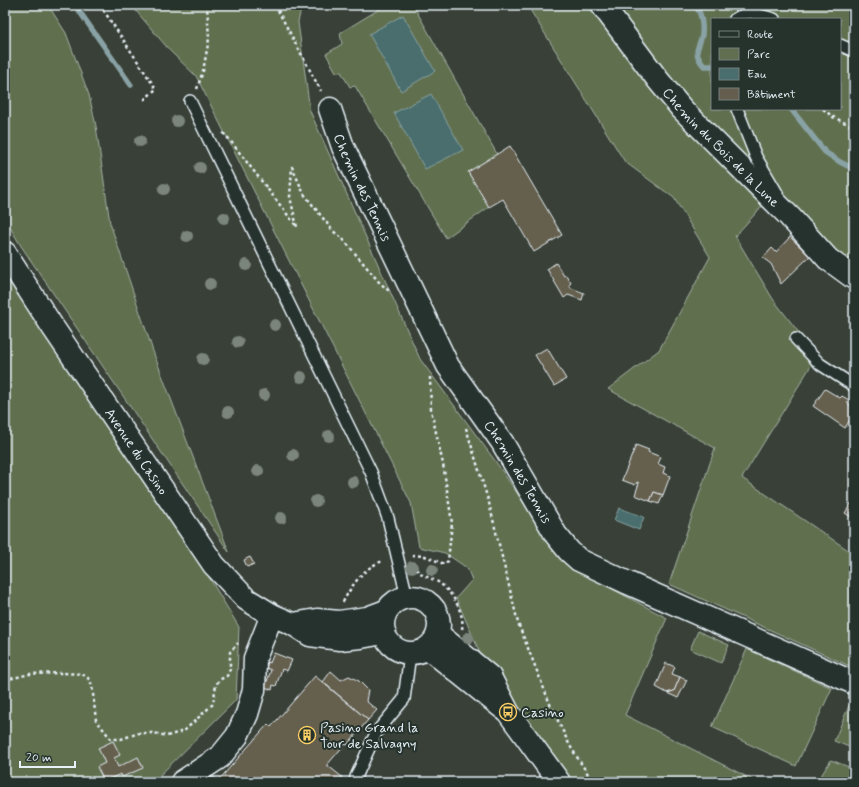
<svg xmlns="http://www.w3.org/2000/svg" width="859" height="787" viewBox="0 0 859 787" font-family="Mynerve,sans-serif">
<style>
.green{fill:#616f50;stroke:#a4b0a4;fill-rule:evenodd}
.water{fill:#496e6d;stroke:#89a2a5}
.lines{fill:none;stroke-linecap:round;stroke-linejoin:round}
.stream{stroke:#89a2a5;stroke-width:5.5}
.building{fill:#655e4e;stroke:#e8f1f8}
.lane-casing{stroke:#e8f1f8;stroke-width:14}
.street-casing{stroke:#e8f1f8;stroke-width:25}
.secondary-casing{stroke:#e8f1f8;stroke-width:25}
.path{stroke:#e8f1f8;stroke-width:2.5;stroke-dasharray:3 3;stroke-linecap:butt}
.lane{stroke:#26332d;stroke-width:11}
.street{stroke:#26332d;stroke-width:22}
.secondary{stroke:#26332d;stroke-width:22}
.tree{fill:#7c857c}
.labels{text-anchor:middle;stroke-width:4;stroke-linejoin:round;paint-order:stroke}
.street-label{font-size:14px;fill:#e8f1f8;stroke:#26332d}
.poi-label{font-size:14px;fill:#e8f1f8;stroke:#26332d;text-anchor:start}
</style>
<rect width="100%" height="100%" fill="#394037"/>
<filter id="ink" filterUnits="userSpaceOnUse"><feTurbulence type="fractalNoise" baseFrequency=".025" numOctaves="2"/><feDisplacementMap in="SourceGraphic" scale="8" xChannelSelector="R" yChannelSelector="G"/><feConvolveMatrix kernelMatrix="1 2 1 2 8 2 1 2 1" color-interpolation-filters="sRGB"/></filter>
<g filter="url(#ink)">
<g class="green">
<path d="M 5,5 L 48,5 L 66,33 L 89,95 L 96,126 L 110,223 L 154,354 L 229,552 L 21,246 L 5,219 Z"/>
<path d="M 131,5 L 302,5 L 298,22 L 310,111 L 420,359 L 496,462 L 565,564 L 667,618 L 625,715 L 757,782 L 571,782 L 483,660 L 456,598 L 472,580 L 467,568 L 445,553 L 419,547 L 411,503 L 196,76 L 171,52 Z"/>
<path d="M 386,5 L 413,5 L 497,154 L 468,172 L 489,207 L 446,238 L 355,86 L 350,87 L 341,72 L 336,72 L 326,54 L 342,44 L 340,33 Z"/>
<path d="M 527,5 L 854,5 L 854,268 L 835,255 L 777,190 L 735,236 L 773,299 L 817,356 L 742,478 L 854,554 L 854,668 L 669,584 L 715,448 L 608,389 L 659,350 L 710,257 L 674,198 L 625,162 ZM 712,19 L 840,19 L 840,109 L 712,109 Z"/>
<path d="M 5,272 L 204,569 L 239,627 L 236,700 L 153,782 L 5,782 Z"/>
<path d="M 698,631 L 729,645 L 721,663 L 690,649 Z"/>
<path d="M 747,649 L 832,688 L 796,766 L 712,727 Z"/>
<path d="M 854,694 L 854,749 L 834,741 Z"/>
<path d="M 831,760 L 854,769 L 854,782 L 817,782 Z"/>
</g>
<g class="water">
<path d="M 403,15 L 435,71 L 401,91 L 369,34 Z"/>
<path d="M 431,94 L 463,150 L 425,169 L 394,113 Z"/>
<path d="M 619,508 L 644,517 L 639,530 L 614,520 Z"/>
</g>
<g class="lines">
<g class="stream">
<path d="M 75,5 L 131,85"/>
<path d="M 694,5 C 702,11 703,26 702,35 C 701,40 698,46 697,51 C 697,57 700,61 704,66 L 712,66"/>
<path d="M 791,109 L 825,152 L 840,162 L 854,169"/>
</g>
</g>
<g class="building">
<path d="M 510,146 L 562,235 L 534,252 L 503,199 L 489,207 L 468,172 Z"/>
<path d="M 790,237 L 810,256 L 781,284 L 771,264 L 763,258 L 772,248 L 776,252 Z"/>
<path d="M 556,263 L 564,276 L 566,275 L 571,283 L 569,285 L 571,288 L 584,293 L 582,300 L 568,295 L 564,298 L 547,269 Z"/>
<path d="M 547,348 L 566,379 L 554,386 L 535,355 Z"/>
<path d="M 825,389 L 840,398 L 842,396 L 849,400 L 847,403 L 854,408 L 854,413 L 845,428 L 813,406 Z"/>
<path d="M 636,445 L 649,450 L 648,452 L 661,457 L 658,464 L 665,467 L 663,473 L 670,476 L 663,495 L 654,492 L 650,501 L 635,495 L 639,483 L 637,482 L 635,485 L 622,480 Z"/>
<path d="M 654,492 L 663,495 L 659,504 L 650,501 Z"/>
<path d="M 854,499 L 854,519 L 845,513 Z"/>
<path d="M 250,557 L 254,564 L 247,567 L 244,560 Z"/>
<path d="M 274,653 L 292,660 L 287,671 L 282,669 L 276,686 L 273,685 L 272,690 L 265,687 L 271,670 L 266,668 L 268,662 L 270,663 Z"/>
<path d="M 666,663 L 675,667 L 672,674 L 680,677 L 674,691 L 667,693 L 656,687 Z"/>
<path d="M 331,671 L 341,680 L 349,676 L 359,681 L 368,690 L 366,701 L 377,710 L 368,720 L 323,682 Z"/>
<path d="M 315,676 L 368,720 L 347,745 L 345,744 L 327,765 L 342,777 L 338,782 L 205,782 L 211,775 L 218,781 L 268,724 L 271,727 Z"/>
<path d="M 680,677 L 687,680 L 678,698 L 667,693 L 674,691 Z"/>
<path d="M 113,741 L 120,755 L 114,758 L 118,767 L 138,757 L 143,768 L 122,777 L 121,774 L 104,781 L 97,767 L 105,763 L 98,748 Z"/>
</g>
<g class="lines">
<g class="lane-casing">
<g id="lane">
<path d="M 735,19 L 749,12 L 774,19"/>
<path d="M 840,45 L 854,51"/>
<path d="M 190,101 L 371,472 L 388,518 L 407,597"/>
<path d="M 737,109 L 756,157 L 777,193"/>
<path d="M 796,339 L 820,364 L 854,386"/>
<path d="M 355,782 L 356,777 L 376,733 L 404,699 L 410,654"/>
</g>
</g>
<g class="street-casing">
<g id="street">
<path id="s1" d="M 602,5 L 658,80 L 682,109 L 790,217 L 828,259 L 854,278"/>
<path id="s2" d="M 330,109 L 343,147 L 448,366 L 502,442 L 556,535 L 569,551 L 579,560 L 628,583 L 854,683"/>
<path d="M 182,782 L 220,757 L 237,736 L 247,714 L 254,690 L 255,658 L 272,615"/>
</g>
</g>
<g class="secondary-casing">
<g id="secondary">
<path id="s3" d="M 5,253 L 52,326 L 214,565 L 246,599 L 272,615 L 293,624 L 310,635 L 340,639 L 361,637 L 383,633"/>
<circle cx="411" cy="625" r="28"/>
<path d="M 293,624 L 317,620 L 339,622 L 367,618 L 386,611"/>
<path d="M 438,634 L 490,677 L 508,712 L 559,782"/>
<path d="M 428,648 L 504,709"/>
</g>
</g>
<g class="path">
<path d="M 100,5 L 156,89 L 145,99 L 146,103"/>
<path d="M 275,5 L 321,91"/>
<path d="M 197,89 L 203,71 L 209,39 L 207,5"/>
<path d="M 823,109 L 833,117 L 854,127"/>
<path d="M 223,133 L 229,139 L 297,227 L 290,197 L 292,167 L 304,194 L 333,231 L 343,239 L 379,282 L 389,291"/>
<path d="M 466,428 L 489,503 L 518,623 L 550,704 L 570,746 L 593,782"/>
<path d="M 412,555 L 425,556 L 444,564 L 448,561 L 452,523 L 443,464 L 431,410 L 430,377"/>
<path d="M 416,569 C 422,576 431,578 438,582 C 452,591 465,613 462,629"/>
<path d="M 343,602 C 352,585 364,567 383,561"/>
<path d="M 5,680 L 30,674 L 62,673 L 82,674 L 88,678 L 92,685 L 96,720 L 111,739 L 121,739 L 139,733 L 154,733 L 167,736 L 184,731 L 213,704 L 216,685 L 219,680 L 227,676 L 230,669 L 230,652 L 238,643"/>
</g>
<use href="#lane" class="lane"/>
<use href="#street" class="street"/>
<use href="#secondary" class="secondary"/>
</g>
<g class="tree">
<circle cx="177" cy="121" r="6"/>
<circle cx="140" cy="141" r="6"/>
<circle cx="200" cy="168" r="6"/>
<circle cx="164" cy="189" r="6"/>
<circle cx="224" cy="218" r="6"/>
<circle cx="187" cy="236" r="6"/>
<circle cx="246" cy="265" r="6"/>
<circle cx="210" cy="284" r="6"/>
<circle cx="275" cy="325" r="6"/>
<circle cx="238" cy="342" r="6"/>
<circle cx="203" cy="359" r="6"/>
<circle cx="301" cy="377" r="6"/>
<circle cx="264" cy="395" r="6"/>
<circle cx="228" cy="412" r="6"/>
<circle cx="329" cy="436" r="6"/>
<circle cx="293" cy="455" r="6"/>
<circle cx="258" cy="471" r="6"/>
<circle cx="353" cy="482" r="6"/>
<circle cx="316" cy="501" r="6"/>
<circle cx="281" cy="518" r="6"/>
<circle cx="412" cy="567" r="6"/>
<circle cx="432" cy="570" r="6"/>
<circle cx="468" cy="638" r="6"/>
</g>
</g>
<defs>
<g id="bus-ring" transform="scale(0.9)"><circle r="9.5" fill="#26332d" stroke="#ffd166" stroke-width="1.5"/><path d="M-5-6H5V4H4V6H2V4H-2V6H-4V4H-5ZM-3.5-4V0h7V-4ZM-3.5 1.2v1.5H-2V1.2ZM2 1.2v1.5H3.5V1.2Z" fill="#ffd166"/></g>
<g id="building-ring" transform="scale(0.9)"><circle r="9.5" fill="#26332d" stroke="#ffd166" stroke-width="1.5"/><path d="M-4-6H4V6H1V3H-1V6H-4ZM-2.5-4.3h1.7v1.8h-1.7ZM.8-4.3h1.7v1.8H.8ZM-2.5-1h1.7V.8h-1.7ZM.8-1h1.7V.8H.8Z" fill="#ffd166"/></g>
</defs>
<g fill-rule="evenodd">
<use href="#bus-ring" x="508" y="712"/>
<use href="#building-ring" x="307" y="735"/>
</g>
<g class="labels">
<g class="street-label">
<text dy="5" stroke="none"><textPath href="#s1" startOffset="186">Chemin du Bois de la Lune</textPath></text>
<text dy="5" stroke="none"><textPath href="#s2" startOffset="85">Chemin des Tennis</textPath></text>
<text dy="5" stroke="none"><textPath href="#s3" startOffset="238">Avenue du Casino</textPath></text>
<text dy="5" stroke="none"><textPath href="#s2" startOffset="410">Chemin des Tennis</textPath></text>
</g>
<g class="poi-label">
<text x="521" y="717">Casino</text>
<text x="320" y="732">Pasino Grand la<tspan x="320" dy="16">Tour de Salvagny</tspan></text>
</g>
</g>
<rect width="859" height="787" fill="none" stroke="#26332d" stroke-width="20"/>
<rect x="10" y="10" width="839" height="767" fill="none" stroke="#e8f1f8" stroke-width="1.5" filter="url(#ink)"/>
<rect x="711" y="18" width="130" height="92" fill="#26332d" stroke="#747f7e"/>
<rect x="719" y="31" width="20" height="6" fill="#26332d" stroke="#747f7e"/>
<text x="747" y="38" font-size="12" fill="#e8f1f8">Route</text>
<rect x="719" y="48" width="20" height="12" fill="#616f50" stroke="#747f7e"/>
<text x="747" y="58" font-size="12" fill="#e8f1f8">Parc</text>
<rect x="719" y="68" width="20" height="12" fill="#496e6d" stroke="#747f7e"/>
<text x="747" y="78" font-size="12" fill="#e8f1f8">Eau</text>
<rect x="719" y="88" width="20" height="12" fill="#655e4e" stroke="#747f7e"/>
<text x="747" y="98" font-size="12" fill="#e8f1f8">Bâtiment</text>
<path d="M20 761v6h55v-6" fill="none" stroke="#e8f1f8" stroke-width="2"/>
<text x="26" y="761" font-size="12" fill="#e8f1f8" stroke="#26332d" stroke-width="3" paint-order="stroke">20 m</text>
</svg>
